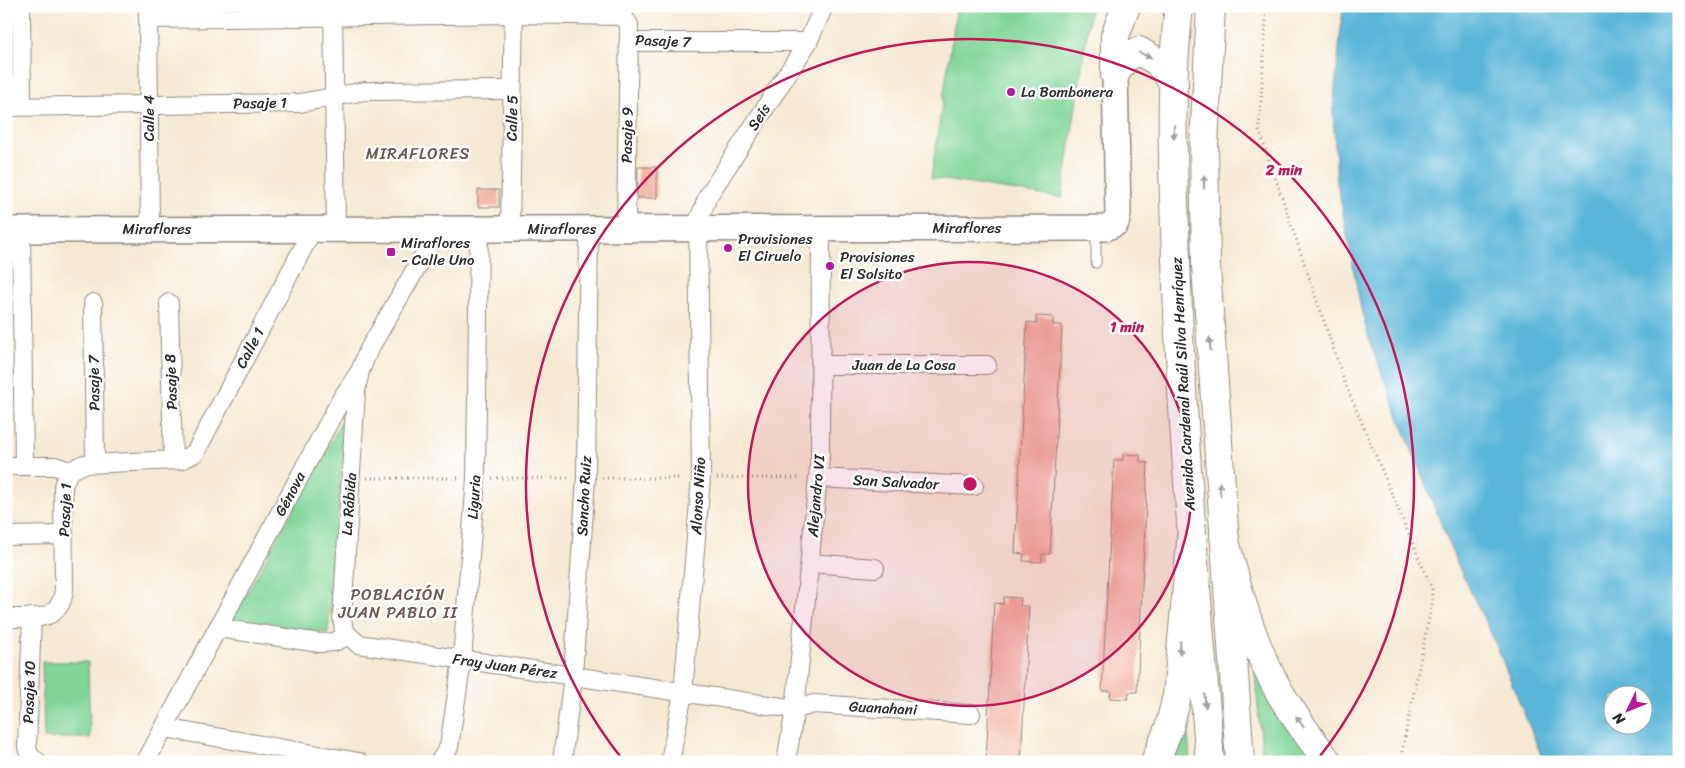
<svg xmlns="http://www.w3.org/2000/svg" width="1685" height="768" viewBox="0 0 1685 768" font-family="Sriracha,sans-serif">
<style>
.green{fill:#80d597;stroke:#568061}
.water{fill:#5ab6d8;stroke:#427082;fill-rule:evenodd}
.building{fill:#f1aa96}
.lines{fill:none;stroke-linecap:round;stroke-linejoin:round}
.lane-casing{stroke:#908a80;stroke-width:11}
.street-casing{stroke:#908a80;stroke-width:20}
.secondary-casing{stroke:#908a80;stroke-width:28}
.primary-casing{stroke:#908a80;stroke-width:30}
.highway-casing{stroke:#908a80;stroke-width:30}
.path{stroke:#908a80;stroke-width:3;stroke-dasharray:1 4;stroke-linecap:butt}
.lane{stroke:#fff;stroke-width:9}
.street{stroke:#fff;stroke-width:18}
.secondary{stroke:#fff;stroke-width:25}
.primary{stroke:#fff;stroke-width:28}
.highway{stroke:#fff;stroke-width:28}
.oneway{fill:#a0a0a0}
.ring{fill:none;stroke:#c2185b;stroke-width:2.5}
.poi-dot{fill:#b5179e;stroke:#fff;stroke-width:2}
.labels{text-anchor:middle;stroke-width:5;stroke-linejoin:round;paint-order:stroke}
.street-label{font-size:15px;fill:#2b2b2b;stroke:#fff}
.poi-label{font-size:15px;fill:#2b2b2b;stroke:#fff;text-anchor:start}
.neighbourhood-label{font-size:16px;letter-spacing:1px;fill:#705750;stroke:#fff}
.centre{fill:#c2185b;stroke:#fff;stroke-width:2.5}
.ring-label{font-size:15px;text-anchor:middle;font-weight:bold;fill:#c2185b;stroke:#fff;stroke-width:5;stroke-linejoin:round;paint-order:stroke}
</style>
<rect width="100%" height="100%" fill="#fff"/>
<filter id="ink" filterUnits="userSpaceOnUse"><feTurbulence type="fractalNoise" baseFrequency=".02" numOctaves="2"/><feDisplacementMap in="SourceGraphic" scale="10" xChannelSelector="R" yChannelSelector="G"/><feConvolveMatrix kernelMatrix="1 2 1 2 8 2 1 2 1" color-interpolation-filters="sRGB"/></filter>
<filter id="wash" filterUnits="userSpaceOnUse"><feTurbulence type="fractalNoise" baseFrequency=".0096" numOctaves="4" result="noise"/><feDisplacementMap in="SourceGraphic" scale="20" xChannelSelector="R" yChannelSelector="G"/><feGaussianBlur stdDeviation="1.12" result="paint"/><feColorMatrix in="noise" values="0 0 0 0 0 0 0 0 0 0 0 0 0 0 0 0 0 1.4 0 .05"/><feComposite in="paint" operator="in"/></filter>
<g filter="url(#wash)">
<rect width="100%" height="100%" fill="#f6e9d4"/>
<g class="green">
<path d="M 957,6 L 1091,6 L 1062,198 L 931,178 Z"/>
<path d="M 346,414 L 328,633 L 231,622 Z"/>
<path d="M 42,662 L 88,662 L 90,738 L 44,738 Z"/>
<path d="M 1254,663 L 1314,762 L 1263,762 Z"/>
<path d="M 1183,717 L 1187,718 L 1190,762 L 1168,762 Z"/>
</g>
<path class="water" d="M 1343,6 L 1679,6 L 1679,762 L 1544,762 L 1494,640 L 1455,559 L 1371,346 L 1361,309 L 1337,182 L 1333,111 ZM 1612,696 L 1642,696 L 1642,726 L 1612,726 Z"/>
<g id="blocks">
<g class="building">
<path d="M 638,167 L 657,167 L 657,198 L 637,198 Z"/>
<rect x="478" y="190" width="21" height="17"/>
<path d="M 1036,316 L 1053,317 L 1053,325 L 1062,325 L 1050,554 L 1042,554 L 1042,562 L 1023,561 L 1024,554 L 1015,553 L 1027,322 L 1036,323 Z"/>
<path d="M 1123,454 L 1140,455 L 1140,462 L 1148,463 L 1137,692 L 1129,692 L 1128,699 L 1110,698 L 1111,691 L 1102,691 L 1114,460 L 1123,460 Z"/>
<path d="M 1004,597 L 1021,598 L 1020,606 L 1029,606 L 1021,762 L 986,762 L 994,603 L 1003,604 Z"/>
</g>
</g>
</g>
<g filter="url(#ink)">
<use href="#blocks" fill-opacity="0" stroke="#908a80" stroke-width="1"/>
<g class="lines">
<g class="lane-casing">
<path id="lane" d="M 1096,263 L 1096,230"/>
</g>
<g class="street-casing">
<g id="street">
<path d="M 21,6 L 22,106"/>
<path d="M 148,6 L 150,229"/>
<path d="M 333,7 L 336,229"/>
<path d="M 148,19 L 514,14 L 623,16 L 629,25 L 626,229"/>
<path d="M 629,42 L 808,42"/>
<path d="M 6,107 L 300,103 L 365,91 L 512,90"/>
<path d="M 510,229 L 514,6"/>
<path d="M 21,230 L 24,465"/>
<path d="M 93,303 L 95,463"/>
<path d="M 169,303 L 173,460"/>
<path d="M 821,365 L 987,365"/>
<path d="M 360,371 L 356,391 L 342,618 L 344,631 L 358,644 L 795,709 L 814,704 L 971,714"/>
<path d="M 6,466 L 55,466 L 69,471"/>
<path d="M 818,478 L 974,486"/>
<path d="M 6,536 L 64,535"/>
<path d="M 810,563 L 875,568"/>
<path d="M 32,617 L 27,747 L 30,757 L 38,762"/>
<path d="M 6,618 C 33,617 61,624 64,589 L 63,486 L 69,471 L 84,464 L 181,460 L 195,453 L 313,229"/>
<path d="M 218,628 L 320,643 L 334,642 L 348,636"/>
<path d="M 164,728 L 359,762"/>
<path d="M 146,761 L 342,398 L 360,371 L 368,351 L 439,229"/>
<path d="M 439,762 L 449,747 L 462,660 L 476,478 L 479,229"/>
<path d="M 562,762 L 573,676 L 586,478 L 589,229"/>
<path d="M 670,762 L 683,693 L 701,478 L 698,222 L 708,196 L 808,42 L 824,6"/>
<path d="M 786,762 L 795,709 L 820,457 L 821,228"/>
</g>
</g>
<g class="secondary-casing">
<path id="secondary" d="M 6,230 L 1106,228 L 1116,223 L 1118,214 L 1115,74"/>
</g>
<g class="primary-casing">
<g id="primary">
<path d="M 1179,6 C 1169,89 1173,174 1176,257 C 1181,426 1197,594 1210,762"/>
<path d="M 1211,6 L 1204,146 L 1206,267 L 1240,762"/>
<path d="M 1115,74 L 1126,57 L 1139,51 L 1158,62 L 1174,83"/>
<path d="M 1115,74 L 1115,36 L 1126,6"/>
</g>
</g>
<g class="highway-casing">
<g id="highway">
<path d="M 1224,537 C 1237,588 1251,640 1276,686 C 1290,712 1310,737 1328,762"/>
<path d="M 1155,762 L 1169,728 L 1177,696 L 1192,530"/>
</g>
</g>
<g class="path">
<path d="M 1267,6 L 1259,130 L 1345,383 L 1432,589 L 1432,602 L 1400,762"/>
<path d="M 367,478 L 460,478"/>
<path d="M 492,478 L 570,478"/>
<path d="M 602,478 L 685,478"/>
<path d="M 717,478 L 800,478"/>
</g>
<use href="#lane" class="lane"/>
<use href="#street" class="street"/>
<use href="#secondary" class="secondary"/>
<use href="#primary" class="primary"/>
<use href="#highway" class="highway"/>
</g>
<defs><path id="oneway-solid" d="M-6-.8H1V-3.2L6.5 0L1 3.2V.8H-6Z" transform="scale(1.25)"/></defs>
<g class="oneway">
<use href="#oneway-solid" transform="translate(1145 55) rotate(23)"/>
<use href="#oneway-solid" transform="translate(1174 132) rotate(90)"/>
<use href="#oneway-solid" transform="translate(1204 182) rotate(-90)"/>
<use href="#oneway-solid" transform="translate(1210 344) rotate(-93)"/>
<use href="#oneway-solid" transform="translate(1220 489) rotate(-95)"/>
<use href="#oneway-solid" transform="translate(1180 648) rotate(94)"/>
<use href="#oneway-solid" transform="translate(1205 701) rotate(86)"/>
<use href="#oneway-solid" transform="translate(1300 722) rotate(-125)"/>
</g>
</g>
<circle cx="970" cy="484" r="222" fill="#c2185b" fill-opacity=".12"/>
<g class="ring">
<circle cx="970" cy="484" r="222"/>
<path d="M623 760A444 444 0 1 1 1317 760"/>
</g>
<g class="poi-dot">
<circle cx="1011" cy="92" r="5"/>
<circle cx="728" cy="248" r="5"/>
<rect x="386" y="247" width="10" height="10" rx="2.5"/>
<circle cx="830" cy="266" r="5"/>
</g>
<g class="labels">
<g class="street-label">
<text transform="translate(663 41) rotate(2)" y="5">Pasaje 7</text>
<text transform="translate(260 103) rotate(-1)" y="5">Pasaje 1</text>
<text transform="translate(759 117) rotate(-57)" y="5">Seis</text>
<text transform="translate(149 118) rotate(-90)" y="5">Calle 4</text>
<text transform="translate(512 118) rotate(-89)" y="5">Calle 5</text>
<text transform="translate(627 135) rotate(-89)" y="5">Pasaje 9</text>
<text x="967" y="233">Miraflores</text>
<text x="157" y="234">Miraflores</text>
<text x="562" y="234">Miraflores</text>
<text transform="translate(250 348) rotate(-62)" y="5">Calle 1</text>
<text x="904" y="370">Juan de La Cosa</text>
<text transform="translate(171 382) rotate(-92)" y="5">Pasaje 8</text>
<text transform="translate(94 383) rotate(-91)" y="5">Pasaje 7</text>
<text transform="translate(1183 384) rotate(-93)" y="5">Avenida Cardenal Raúl Silva Henríquez</text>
<text transform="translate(896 482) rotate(3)" y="5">San Salvador</text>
<text transform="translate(290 494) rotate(-62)" y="5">Génova</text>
<text transform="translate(584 496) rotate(-87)" y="5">Sancho Ruiz</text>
<text transform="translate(698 496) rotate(-87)" y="5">Alonso Niño</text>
<text transform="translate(816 496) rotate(-85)" y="5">Alejandro VI</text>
<text transform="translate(474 497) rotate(-86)" y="5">Liguria</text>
<text transform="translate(349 504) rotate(-86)" y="5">La Rábida</text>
<text transform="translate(65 510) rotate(-88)" y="5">Pasaje 1</text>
<text transform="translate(505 666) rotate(8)" y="5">Fray Juan Pérez</text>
<text transform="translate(29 692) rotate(-88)" y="5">Pasaje 10</text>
<text transform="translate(883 708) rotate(3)" y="5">Guanahani</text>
</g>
<g class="poi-label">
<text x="1021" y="97">La Bombonera</text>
<text x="738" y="244">Provisiones<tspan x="738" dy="17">El Ciruelo</tspan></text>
<text x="401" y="248">Miraflores<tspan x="401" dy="17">- Calle Uno</tspan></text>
<text x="840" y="262">Provisiones<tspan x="840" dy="17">El Solsito</tspan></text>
</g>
<g class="neighbourhood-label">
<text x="418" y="159">MIRAFLORES</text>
<text x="398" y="600">POBLACIÓN<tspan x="398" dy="18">JUAN PABLO II</tspan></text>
</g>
</g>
<circle cx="970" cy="484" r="8" class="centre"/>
<g class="ring-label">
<text x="1284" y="175">2 min</text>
<text x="1127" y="332">1 min</text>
</g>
<rect width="1685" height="768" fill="none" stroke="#fff" stroke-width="25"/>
<g transform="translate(1628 710) rotate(227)"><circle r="24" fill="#ffffff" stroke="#aaaaaa"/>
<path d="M0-4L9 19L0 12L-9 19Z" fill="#b5179e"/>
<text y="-8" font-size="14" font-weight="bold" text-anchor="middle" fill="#2b2b2b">N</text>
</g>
</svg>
